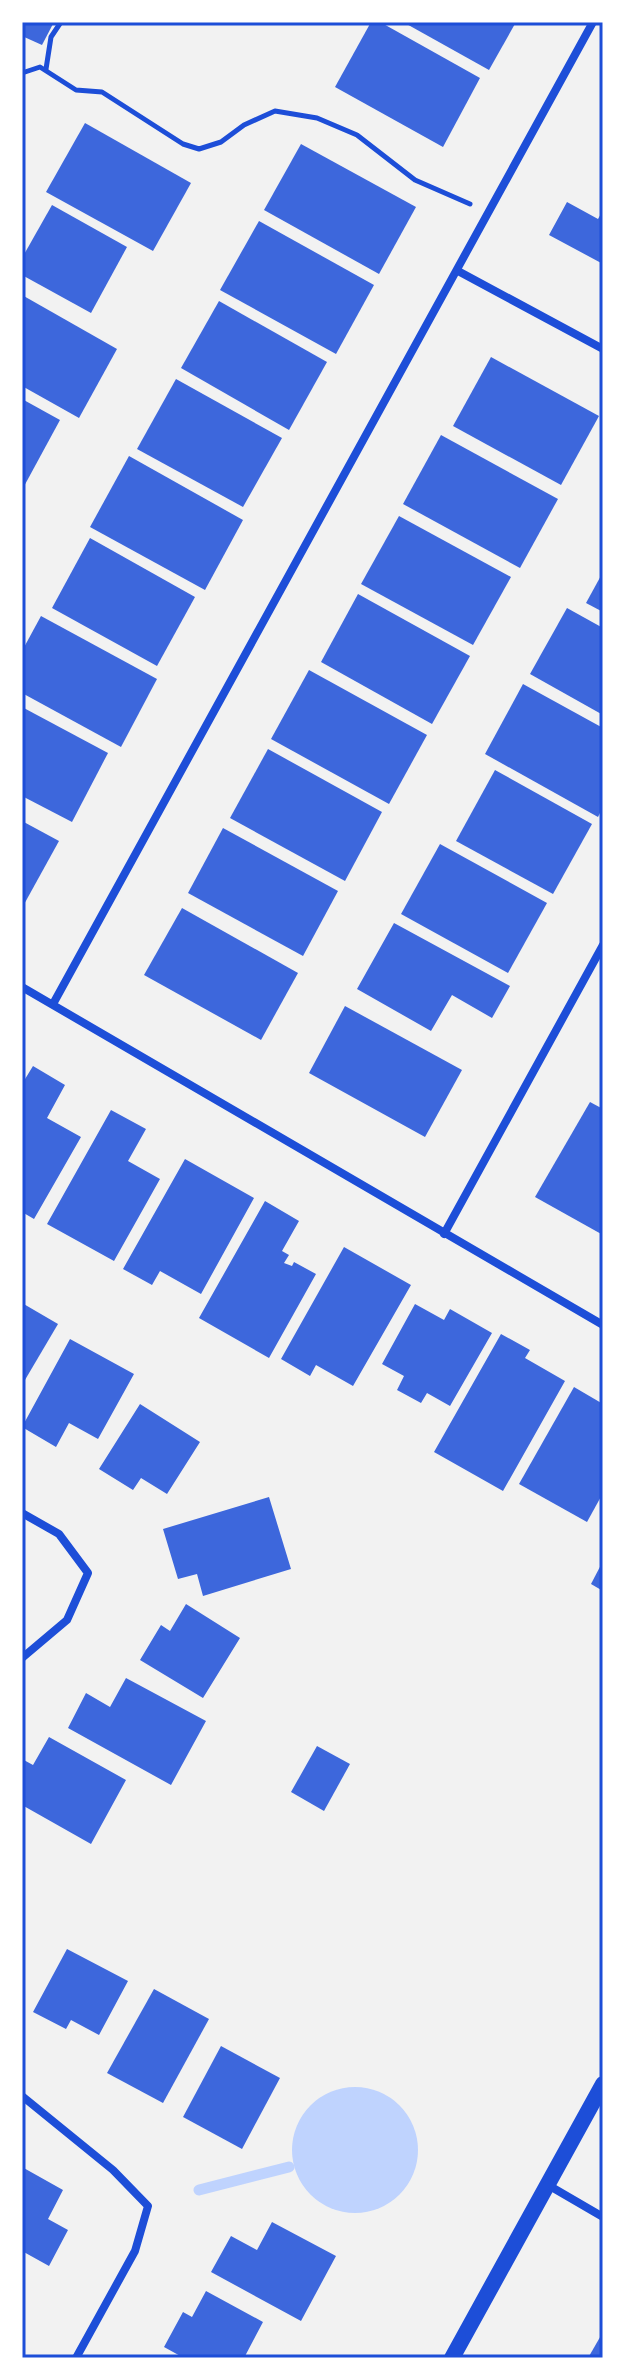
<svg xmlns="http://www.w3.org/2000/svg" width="625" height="2380" viewBox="0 0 625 2380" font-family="Montserrat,sans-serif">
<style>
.water{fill:#bfd3fe}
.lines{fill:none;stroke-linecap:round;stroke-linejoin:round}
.stream{stroke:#bfd3fe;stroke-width:11}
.building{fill:#3d67dc}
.path{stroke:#1d4ed8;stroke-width:5}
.minor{stroke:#1d4ed8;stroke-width:8}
.secondary{stroke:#1d4ed8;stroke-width:16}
.neatline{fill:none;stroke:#1d4ed8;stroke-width:3}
</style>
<rect width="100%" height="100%" fill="#f2f2f2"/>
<circle class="water" cx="355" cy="2150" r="63"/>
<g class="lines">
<path class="stream" d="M 199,2190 L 289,2167"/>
</g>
<g class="building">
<path d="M 22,22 L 54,22 L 42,45 L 22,36 Z"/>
<path d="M 371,22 L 380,22 L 480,78 L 443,147 L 335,87 Z"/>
<path d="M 403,22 L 516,22 L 489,70 Z"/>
<path d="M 85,123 L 191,183 L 153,251 L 46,192 Z"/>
<path d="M 301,144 L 416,207 L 379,274 L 264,210 Z"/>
<path d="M 567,202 L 598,219 L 603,210 L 603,264 L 549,235 Z"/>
<path d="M 52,205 L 127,247 L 91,313 L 22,275 L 22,258 Z"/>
<path d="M 259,221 L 374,285 L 336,354 L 220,290 Z"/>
<path d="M 22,295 L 117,349 L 79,418 L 22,386 Z"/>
<path d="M 219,301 L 327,362 L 289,430 L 181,368 Z"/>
<path d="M 491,357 L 599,416 L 561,485 L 453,426 Z"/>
<path d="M 176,379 L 282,438 L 243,507 L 137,449 Z"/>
<path d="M 22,399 L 60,420 L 22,490 Z"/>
<path d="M 441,435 L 558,499 L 520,568 L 403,504 Z"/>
<path d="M 129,456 L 243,520 L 205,590 L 90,527 Z"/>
<path d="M 399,516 L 511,577 L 473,645 L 361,584 Z"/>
<path d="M 90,538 L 195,597 L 157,666 L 52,608 Z"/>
<path d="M 603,572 L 603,612 L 586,603 Z"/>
<path d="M 358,594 L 470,656 L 432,724 L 321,662 Z"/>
<path d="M 567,608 L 603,628 L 603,715 L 530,674 Z"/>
<path d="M 41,616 L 157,679 L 121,747 L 22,693 L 22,651 Z"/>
<path d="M 309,670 L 427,735 L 389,804 L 271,739 Z"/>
<path d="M 523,684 L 603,728 L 603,807 L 598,817 L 485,754 Z"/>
<path d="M 22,707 L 108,753 L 72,822 L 22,796 Z"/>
<path d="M 268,749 L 382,812 L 345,881 L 230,818 Z"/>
<path d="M 495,770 L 592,824 L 553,894 L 456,841 Z"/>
<path d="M 22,821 L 59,841 L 22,908 Z"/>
<path d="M 223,828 L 338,891 L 303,956 L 188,893 Z"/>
<path d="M 440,844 L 547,903 L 508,973 L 401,914 Z"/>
<path d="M 182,908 L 298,973 L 261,1040 L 144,975 Z"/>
<path d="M 394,923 L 510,986 L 492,1018 L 452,995 L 431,1031 L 357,989 Z"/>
<path d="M 345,1006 L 462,1070 L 425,1137 L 309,1073 Z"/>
<path d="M 33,1066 L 65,1085 L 47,1118 L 81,1137 L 34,1219 L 22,1212 L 22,1084 Z"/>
<path d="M 590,1102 L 603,1109 L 603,1235 L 535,1197 Z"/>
<path d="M 111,1110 L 146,1129 L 128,1161 L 160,1179 L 114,1261 L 47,1224 Z"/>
<path d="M 185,1159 L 254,1198 L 201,1294 L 160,1271 L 152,1285 L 123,1269 Z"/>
<path d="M 265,1201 L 299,1221 L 282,1251 L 289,1255 L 284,1263 L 292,1266 L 294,1262 L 316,1274 L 269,1358 L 199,1318 Z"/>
<path d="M 344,1247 L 411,1285 L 353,1386 L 316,1365 L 310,1376 L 281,1359 Z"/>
<path d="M 22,1303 L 58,1324 L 22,1385 Z"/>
<path d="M 415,1304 L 444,1320 L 450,1309 L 492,1333 L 450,1406 L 427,1393 L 421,1403 L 397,1390 L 404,1376 L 382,1364 Z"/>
<path d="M 501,1334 L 530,1350 L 525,1358 L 565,1381 L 503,1491 L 434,1452 Z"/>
<path d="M 70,1339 L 134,1374 L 98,1439 L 69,1423 L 56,1447 L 22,1427 Z"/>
<path d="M 574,1387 L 603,1404 L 603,1493 L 587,1522 L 519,1484 Z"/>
<path d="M 140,1404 L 200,1442 L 167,1494 L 141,1478 L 133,1490 L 99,1469 Z"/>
<path d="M 269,1497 L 291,1569 L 203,1596 L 197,1574 L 178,1579 L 163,1529 Z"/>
<path d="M 603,1561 L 603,1591 L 591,1584 Z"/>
<path d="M 186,1604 L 240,1638 L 203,1698 L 140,1660 L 161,1625 L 170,1631 Z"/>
<path d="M 126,1678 L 206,1721 L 171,1785 L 68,1728 L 86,1693 L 110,1707 Z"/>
<path d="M 49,1737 L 126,1780 L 91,1844 L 22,1805 L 22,1759 L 33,1765 Z"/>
<path d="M 317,1746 L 350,1764 L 324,1811 L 291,1792 Z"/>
<path d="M 67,1949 L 128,1981 L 99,2035 L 71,2020 L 66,2029 L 33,2012 Z"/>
<path d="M 154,1989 L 209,2019 L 163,2103 L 107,2073 Z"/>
<path d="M 221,2046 L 280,2078 L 242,2149 L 183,2117 Z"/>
<path d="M 22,2167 L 63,2190 L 48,2219 L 68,2230 L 49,2266 L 22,2251 Z"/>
<path d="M 272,2222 L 336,2256 L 301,2321 L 211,2272 L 231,2236 L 257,2250 Z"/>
<path d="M 206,2291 L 263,2322 L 244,2358 L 184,2358 L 164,2347 L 183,2312 L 192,2317 Z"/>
<path d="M 603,2332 L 603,2358 L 588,2358 Z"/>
</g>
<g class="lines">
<g class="path">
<path d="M 46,69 L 51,37 L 61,22"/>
<path d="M 22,73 L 40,67 L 76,90 L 102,92 L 183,144 L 199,149 L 221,142 L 244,125 L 275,111 L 317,118 L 357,135 L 415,180 L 470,204"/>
</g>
<g class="minor">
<path d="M 458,271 L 603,349"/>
<path d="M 22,987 L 603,1325"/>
<path d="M 53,1004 L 593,22"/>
<path d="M 444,1234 L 603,945"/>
<path d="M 22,1513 L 59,1534 L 88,1573 L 67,1620 L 22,1658"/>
<path d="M 22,2096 L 113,2170 L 148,2206 L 135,2251 L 76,2358"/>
<path d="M 548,2185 L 603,2217"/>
</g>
<path class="secondary" d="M 452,2358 L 603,2084"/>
</g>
<rect width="625" height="2380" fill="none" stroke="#ffffff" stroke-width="48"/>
<rect x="24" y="24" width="577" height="2332" class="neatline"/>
</svg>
